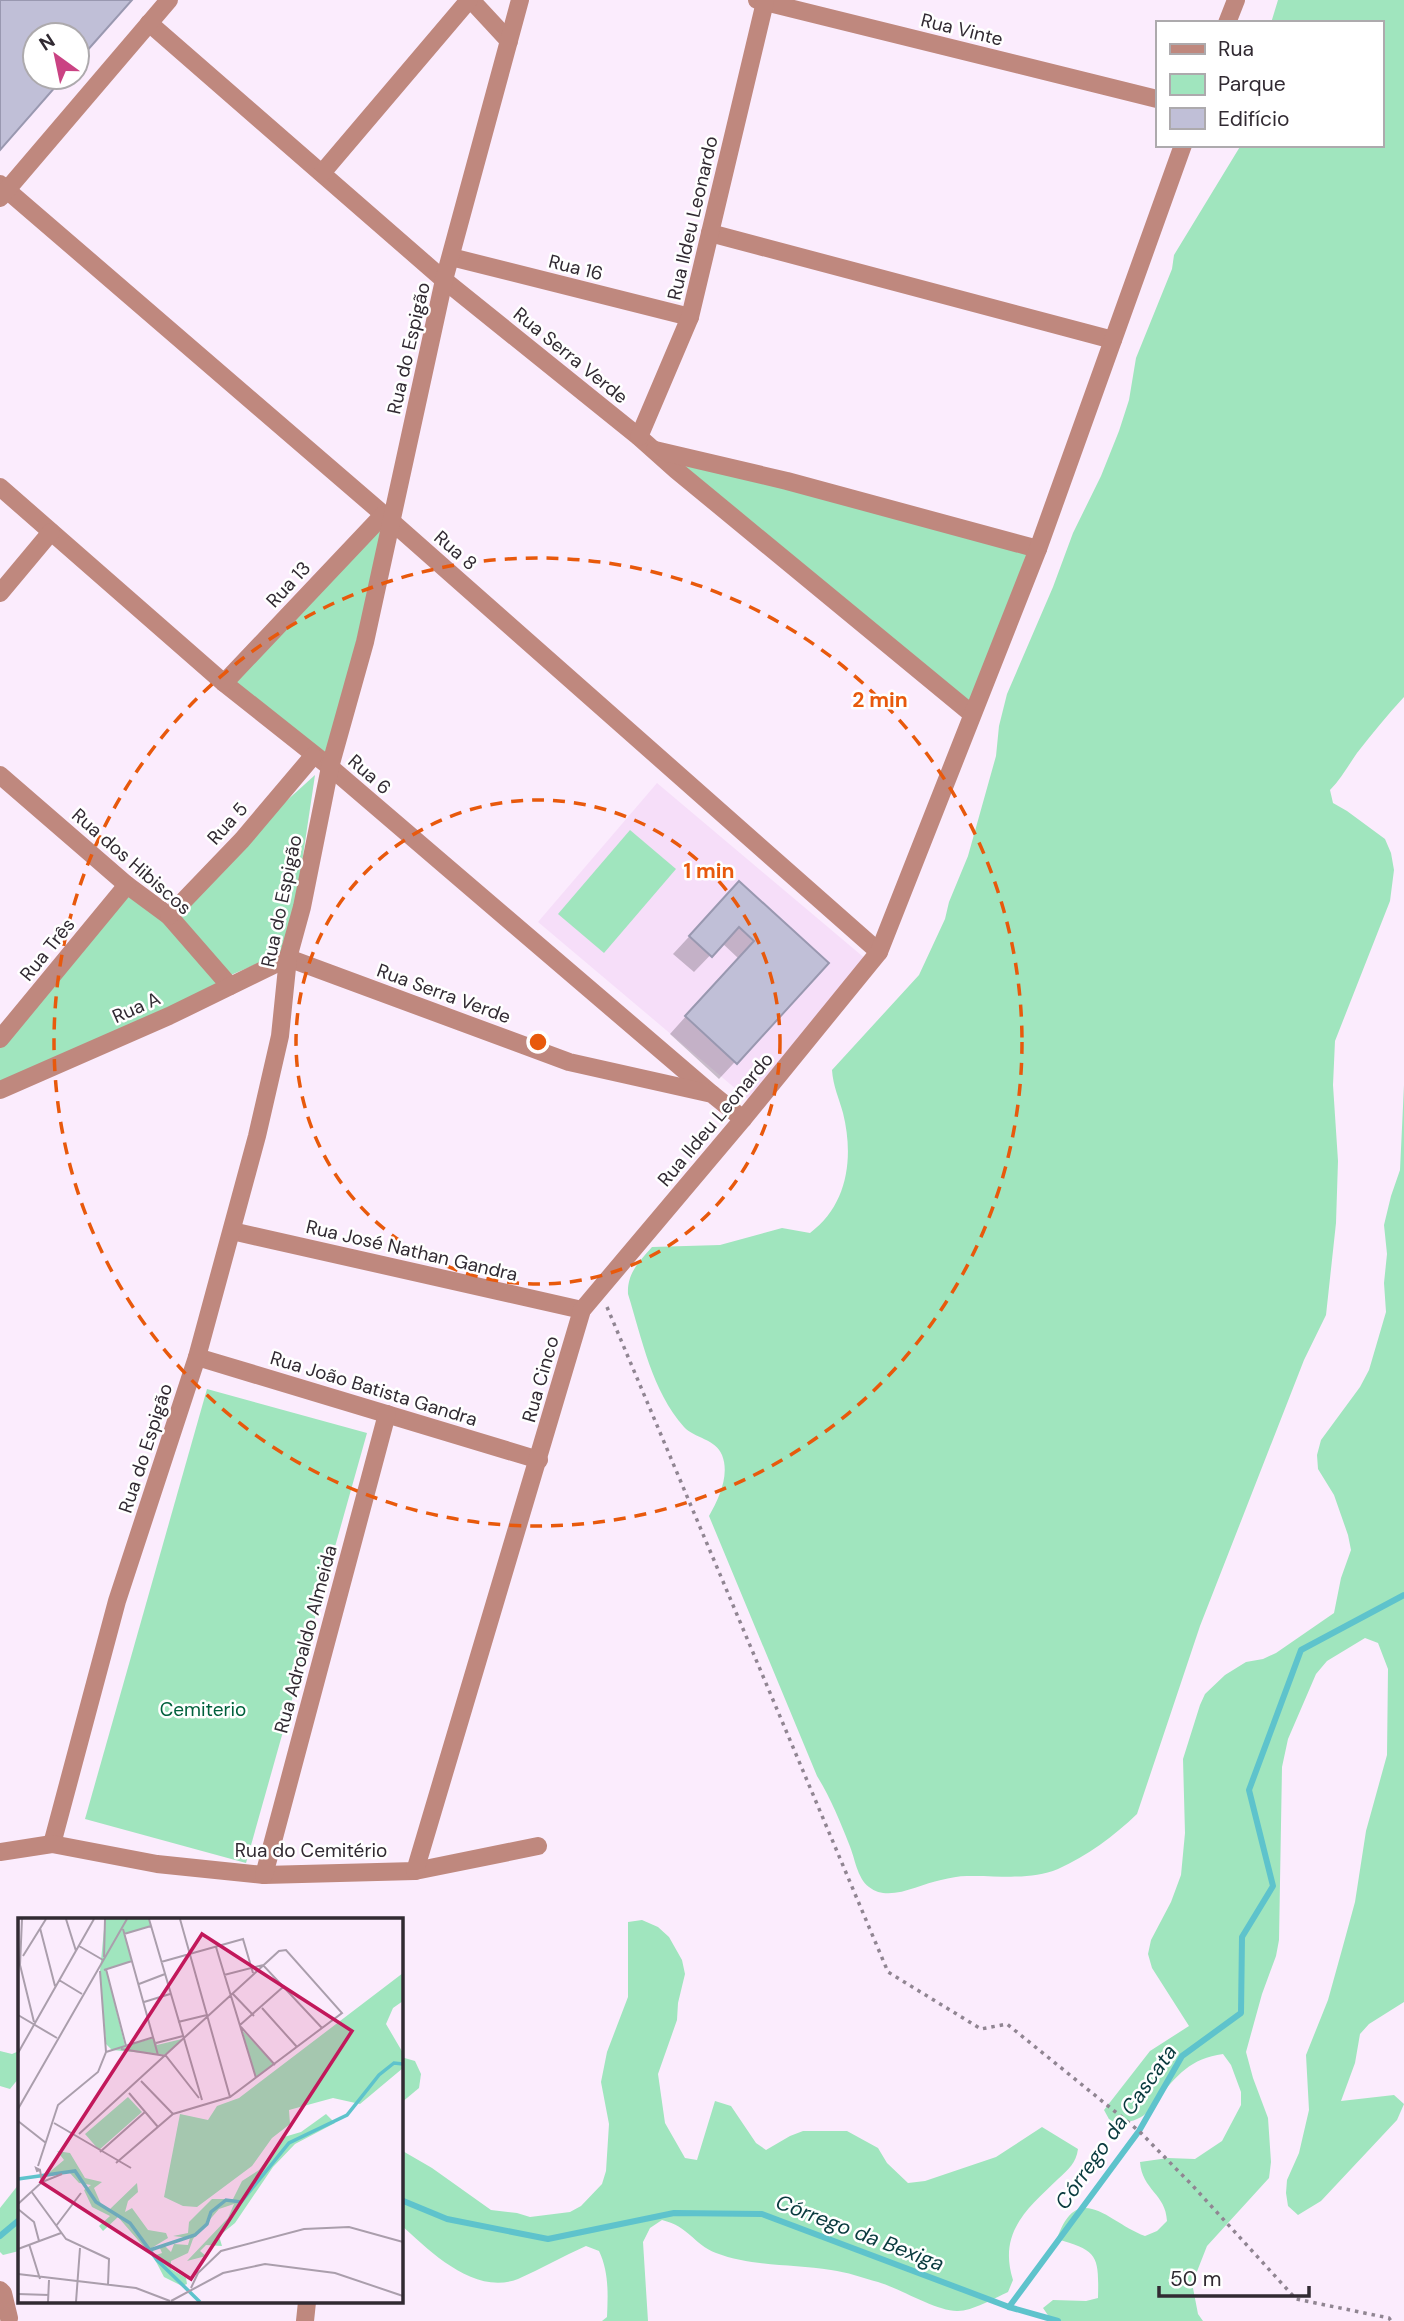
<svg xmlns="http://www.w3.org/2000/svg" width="1404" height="2321" viewBox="0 0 1404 2321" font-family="'DM Sans',sans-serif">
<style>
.built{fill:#f6def9}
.green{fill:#a0e5be}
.shadow{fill:#0003}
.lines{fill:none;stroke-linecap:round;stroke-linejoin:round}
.stream{stroke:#5ec3cc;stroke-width:6}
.building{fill:#c0bfd7;stroke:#9998b0;stroke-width:2}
.path{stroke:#908592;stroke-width:3.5;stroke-dasharray:3.5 5;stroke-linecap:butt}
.minor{stroke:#bf887e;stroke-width:18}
.ring{fill:none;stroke:#e8590c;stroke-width:3.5;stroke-dasharray:12 9}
.labels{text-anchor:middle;stroke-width:5;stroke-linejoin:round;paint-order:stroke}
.street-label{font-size:19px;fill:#312a32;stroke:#fff}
.park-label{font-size:19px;fill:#00603c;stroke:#fff}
.water-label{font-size:21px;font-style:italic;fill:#093a3e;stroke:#fff}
.inset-river{fill:none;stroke:#5ec3cc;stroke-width:3.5}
.inset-road{fill:none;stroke:#aa9eac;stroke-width:2}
.view{fill:#c2185b;fill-opacity:0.15;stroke:#c2185b;stroke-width:3.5}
.inset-edge{fill:none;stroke:#312a32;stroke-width:3.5}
.centre{fill:#e8590c;stroke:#fff;stroke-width:3.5}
.ring-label{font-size:21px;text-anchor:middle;font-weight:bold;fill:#e8590c;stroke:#fff;stroke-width:5;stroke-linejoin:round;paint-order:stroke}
</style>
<rect width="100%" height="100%" fill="#fbecfd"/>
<path class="built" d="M 657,783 L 867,960 L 749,1100 L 538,922 Z"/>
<g class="green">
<path d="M 1278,0 L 1404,0 L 1404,697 C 1387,715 1372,734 1357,753 C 1348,766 1341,779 1330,790 L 1333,803 L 1347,811 L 1385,839 L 1391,853 L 1394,870 L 1390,901 L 1335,1041 L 1333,1085 L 1338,1161 L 1336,1223 L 1326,1315 L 1304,1360 L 1200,1626 L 1137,1814 C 1114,1836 1087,1856 1058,1869 C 1029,1881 998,1875 967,1876 C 959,1876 950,1878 941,1880 C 919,1884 889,1903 869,1887 C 857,1878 855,1858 849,1844 C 840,1821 830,1797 817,1776 L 709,1516 C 719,1498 730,1475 722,1455 C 716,1439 694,1438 684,1427 C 652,1391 642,1339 628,1294 C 627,1273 639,1262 652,1247 L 720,1245 L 782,1228 L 810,1233 C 848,1205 854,1157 843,1113 C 839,1098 833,1086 832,1070 L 919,975 L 945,919 L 949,902 L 968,856 L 996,756 L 999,726 L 1007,694 L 1053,587 L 1073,533 L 1101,476 L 1119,431 L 1129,400 L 1136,358 L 1172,269 L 1174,255 L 1241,145 L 1381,145 L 1381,23 L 1271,23 Z"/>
<path d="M 678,464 L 784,481 L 1033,552 L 967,709 Z"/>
<path d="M 386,519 L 327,763 L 228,683 Z"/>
<path d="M 315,775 L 297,896 L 285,952 L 224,978 L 174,916 L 241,842 Z"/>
<path d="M 630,830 L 676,869 L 604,953 L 558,914 Z"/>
<path d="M 132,892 L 159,912 L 224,986 L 0,1083 L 0,1045 Z"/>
<path d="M 1404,1085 L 1404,2002 L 1369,2024 L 1360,2034 L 1355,2063 L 1341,2101 L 1394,2095 L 1404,2104 L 1397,2120 L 1321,2201 L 1298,2215 L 1288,2206 L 1286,2193 L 1287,2180 L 1299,2153 L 1309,2110 L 1306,2055 L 1328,2000 L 1343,1946 L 1355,1902 L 1366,1831 L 1387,1755 L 1388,1669 L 1378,1643 L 1365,1638 L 1327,1661 L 1316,1674 L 1288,1739 L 1282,1767 L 1279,1940 L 1276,1956 L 1262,1994 L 1246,2052 L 1253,2078 L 1268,2118 L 1271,2162 L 1269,2178 L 1207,2246 L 1196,2274 L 1193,2288 L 1198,2314 L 1203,2321 L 1052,2321 L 1043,2308 L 1053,2300 L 1086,2301 L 1098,2298 C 1099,2255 1098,2251 1057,2239 C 1078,2178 1110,2224 1145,2236 L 1157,2231 L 1167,2221 C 1166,2194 1142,2190 1140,2162 L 1168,2158 L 1195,2159 L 1222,2141 L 1241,2105 L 1241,2092 L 1231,2065 L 1223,2054 C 1191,2058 1176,2076 1157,2100 C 1152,2107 1146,2116 1137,2119 C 1129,2123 1119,2122 1110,2121 L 1104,2110 L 1150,2051 L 1189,2026 L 1152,1968 L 1148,1954 L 1151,1940 L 1171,1902 L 1181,1875 L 1185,1833 L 1183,1759 L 1200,1705 L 1205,1694 L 1225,1675 L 1246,1662 L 1263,1659 L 1276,1653 L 1334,1613 L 1341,1578 L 1351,1550 L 1348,1535 L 1334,1495 L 1318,1469 L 1317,1455 L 1321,1440 L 1360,1387 L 1369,1370 L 1386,1312 L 1384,1283 L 1387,1254 L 1384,1225 L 1391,1196 L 1400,1170 Z"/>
<path d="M 207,1389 L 367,1433 L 246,1863 L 85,1819 Z"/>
<path d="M 642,1920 L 658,1927 L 669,1937 L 682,1960 L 685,1974 L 678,2003 L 677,2020 L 658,2074 L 665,2123 L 685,2158 L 697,2160 L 715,2101 L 731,2106 L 756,2143 L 766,2150 L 790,2136 L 803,2131 L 847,2131 L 878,2148 L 887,2163 L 908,2183 L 925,2181 L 996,2157 L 1042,2127 L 1078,2149 C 1076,2163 1069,2169 1058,2179 C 1027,2209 998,2232 1013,2280 L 1008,2292 C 995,2298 972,2311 958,2311 C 938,2312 899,2288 878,2282 C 863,2278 847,2272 831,2270 C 793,2264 753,2267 716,2253 C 693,2244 690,2227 662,2220 L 650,2228 L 643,2242 L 648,2321 L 602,2321 L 607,2317 C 608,2294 609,2272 599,2251 L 586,2246 C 563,2256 541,2269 518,2279 C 474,2296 430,2251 401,2225 L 401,2150 L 432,2168 L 491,2210 L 517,2213 L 530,2217 L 570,2212 L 581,2206 L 602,2184 L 606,2171 L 609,2124 L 601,2082 L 607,2052 L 628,1997 L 628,1922 Z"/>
<path d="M 0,2051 L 12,2054 L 19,2051 L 19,2078 L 10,2089 L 0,2086 Z"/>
<path d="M 401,2057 L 415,2061 L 421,2074 L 419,2088 L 401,2103 Z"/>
<path d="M 19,2184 L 19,2251 L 3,2255 L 0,2252 L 0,2208 Z"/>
</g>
<path class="shadow" d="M 723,900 L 827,963 L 719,1079 L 670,1034 L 738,958 L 722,943 L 694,972 L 673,954 Z"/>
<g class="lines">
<g class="stream">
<path d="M 401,2200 L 447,2219 L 548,2239 L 674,2213 L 762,2214 L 1009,2307 L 1058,2321"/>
<path d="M 0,2236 L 19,2220"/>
<path d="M 1009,2307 L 1139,2131 L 1182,2056 L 1241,2013 L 1242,1937 L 1273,1886 L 1249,1790 L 1301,1650 L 1404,1595"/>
</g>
</g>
<g class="building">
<path d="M 0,0 L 132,0 L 77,62 L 77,35 L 35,35 L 35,77 L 64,77 L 0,150 Z"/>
<path d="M 739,881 L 829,963 L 737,1064 L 685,1016 L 754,941 L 739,927 L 712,957 L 689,936 Z"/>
</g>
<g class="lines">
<path class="path" d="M 607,1307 L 888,1972 L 981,2029 L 1007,2024 L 1139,2131 L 1192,2185 L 1296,2299 L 1389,2318 L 1391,2321"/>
<g class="minor">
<path d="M 471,0 L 509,41"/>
<path d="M 757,0 L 1157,99"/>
<path d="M 149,23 L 444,280 L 639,437 L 676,470 L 972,714"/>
<path d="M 1227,23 L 1236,0"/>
<path d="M 322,173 L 469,0"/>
<path d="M 0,184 L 390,520 L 879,952"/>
<path d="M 0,198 L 169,0"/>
<path d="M 710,233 L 1113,340"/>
<path d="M 451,257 L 690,317"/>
<path d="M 639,437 L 690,317 L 765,2"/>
<path d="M 655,450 L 787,481 L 1038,549"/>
<path d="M 0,487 L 224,683 L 330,767 L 712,1094"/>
<path d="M 0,593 L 51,532"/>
<path d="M 224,683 L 383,515"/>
<path d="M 0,775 L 127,885 L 169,916 L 230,986"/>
<path d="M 169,916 L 242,840 L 313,756"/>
<path d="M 0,1039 L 127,885"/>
<path d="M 0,1090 L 169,1016 L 288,958 L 569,1062 L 712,1094 L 743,1119"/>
<path d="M 232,1231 L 582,1310"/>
<path d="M 197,1357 L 539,1460"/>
<path d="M 52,1844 L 117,1601 L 197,1357 L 257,1136 L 280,1036 L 288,958 L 302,907 L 330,767 L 365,642 L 444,280 L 520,0"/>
<path d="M 0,1852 L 52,1844 L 157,1864 L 264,1875 L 415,1871 L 538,1846"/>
<path d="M 415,1871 L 582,1310 L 743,1119 L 879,952 L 1038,549 L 1183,145"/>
<path d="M 264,1875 L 387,1414"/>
<path d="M 0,2290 L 3,2293 L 9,2318"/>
<path d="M 305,2321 L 307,2302"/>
</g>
</g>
<g class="ring">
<circle cx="538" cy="1042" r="242"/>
<circle cx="538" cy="1042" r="484"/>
</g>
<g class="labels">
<g class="street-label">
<text transform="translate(962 29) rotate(14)" y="7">Rua Vinte</text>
<text transform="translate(692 218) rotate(-77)" y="7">Rua Ildeu Leonardo</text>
<text transform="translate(576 267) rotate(14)" y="7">Rua 16</text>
<text transform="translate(408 348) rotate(-77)" y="7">Rua do Espigão</text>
<text transform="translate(571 355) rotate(39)" y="7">Rua Serra Verde</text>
<text transform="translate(456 550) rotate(41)" y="7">Rua 8</text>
<text transform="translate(288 584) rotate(-47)" y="7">Rua 13</text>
<text transform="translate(370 774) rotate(41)" y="7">Rua 6</text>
<text transform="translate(227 823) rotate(-48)" y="7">Rua 5</text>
<text transform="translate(132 861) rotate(41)" y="7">Rua dos Hibiscos</text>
<text transform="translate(281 901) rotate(-78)" y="7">Rua do Espigão</text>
<text transform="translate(47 949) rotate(-51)" y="7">Rua Três</text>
<text transform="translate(444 993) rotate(20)" y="7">Rua Serra Verde</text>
<text transform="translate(136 1007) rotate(-24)" y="7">Rua A</text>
<text transform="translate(715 1119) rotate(-50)" y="7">Rua Ildeu Leonardo</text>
<text transform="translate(412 1250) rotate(13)" y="7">Rua José Nathan Gandra</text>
<text transform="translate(540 1379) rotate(-74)" y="7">Rua Cinco</text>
<text transform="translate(374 1388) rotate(17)" y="7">Rua João Batista Gandra</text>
<text transform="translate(145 1448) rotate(-72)" y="7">Rua do Espigão</text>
<text transform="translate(305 1639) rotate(-75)" y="7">Rua Adroaldo Almeida</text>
<text x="311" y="1857">Rua do Cemitério</text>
</g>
<g class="park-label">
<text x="203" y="1716">Cemiterio</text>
</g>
<g class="water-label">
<text transform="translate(1116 2127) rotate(-55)" y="7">Córrego da Cascata</text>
<text transform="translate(860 2233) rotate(21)" y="7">Córrego da Bexiga</text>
</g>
</g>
<g transform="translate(18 1918)">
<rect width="385" height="385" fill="#fbecfd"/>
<path d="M 87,1 L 131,1 L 133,8 L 107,16 L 114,43 L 88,51 L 107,128 L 136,120 L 139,127 L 164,121 L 148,137 L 94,132 L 88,126 L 82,53 ZM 385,55 L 385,83 L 375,90 L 368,106 L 385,135 L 385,150 L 342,186 L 315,180 L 271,192 L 272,206 L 254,220 L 234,248 L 179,289 L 165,288 L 146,279 L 162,196 L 190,202 L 199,188 L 221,180 ZM 224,112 L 256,146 L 238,159 ZM 110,179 L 124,194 L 81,232 L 67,216 ZM 308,196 L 317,205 L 277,226 L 255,249 L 217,305 L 201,318 L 204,328 L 188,327 L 182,333 L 188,338 L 169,343 L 210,300 L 216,286 L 201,291 L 175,321 L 170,335 L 153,343 L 153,351 L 168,360 L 169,366 L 164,368 L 146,359 L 135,338 L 144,335 L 141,328 L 146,327 L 153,334 L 156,326 L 170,327 L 172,320 L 155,318 L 170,315 L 171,304 L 194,281 L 215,281 L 224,263 L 241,252 L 266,219 L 283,214 ZM 39,233 L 52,235 L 67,260 L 84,264 L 76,270 L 83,286 L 91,292 L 119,265 L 120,274 L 110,283 L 107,294 L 114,290 L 130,312 L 148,315 L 150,320 L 132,331 L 126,329 L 100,299 L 85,313 L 81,308 L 92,298 L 74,289 L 66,272 L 73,267 L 61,265 L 51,254 L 28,257 L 46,242 Z" fill="#a0e5be"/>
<path class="inset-river" d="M 0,261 L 57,253 L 78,284 L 112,305 L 139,342 L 182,384M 132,332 L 177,317 L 189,306 L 193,294 L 208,282 L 223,284 L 271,225 L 329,197 L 361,157 L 376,145 L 385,146"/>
<path class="inset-road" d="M 4,1 L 2,47 L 16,104M 48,1 L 58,33M 131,1 L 184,182M 162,1 L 212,179M 22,10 L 37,68M 105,11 L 140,137M 106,16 L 133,8M 61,28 L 85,42M 198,29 L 238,160M 5,38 L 28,1M 86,39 L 87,1M 143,44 L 225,21 L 235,55M 88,51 L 108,128M 86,52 L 114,43M 206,57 L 245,47 L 304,110M 41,62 L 64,76M 121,66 L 147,56M 214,75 L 236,98M 126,84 L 152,76M 244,90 L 279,129M 0,97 L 39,120M 160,104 L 189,97M 222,107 L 265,69M 223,109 L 257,147M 138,125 L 165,118M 103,131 L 148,138 L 181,180M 88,134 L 136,119M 0,135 L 76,1M 123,163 L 155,196M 111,175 L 140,209M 0,191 L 109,1M 0,203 L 28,225M 36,205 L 113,250M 61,216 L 261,33 L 268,32 L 324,95 L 212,179 L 155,196 L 98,245M 82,234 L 127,194M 20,248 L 40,187 L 80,154 L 88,134 L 82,53M 22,252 L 18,250 L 19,253 L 22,252 L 24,264M 13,273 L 48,321 L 91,341 L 90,367M 0,286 L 24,264 L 44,256M 0,291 L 16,304 L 21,323M 38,308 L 63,275M 11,326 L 22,361M 0,331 L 43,315M 0,356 L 118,370 L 152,383M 173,370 L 180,355 L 203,333 L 286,311 L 331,309 L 385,324M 0,376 L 31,377M 153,383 L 205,355 L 247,346 L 317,355 L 385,378M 30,384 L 31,362M 58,384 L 62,330"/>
<path class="view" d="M 184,16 L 334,113 L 173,361 L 23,264 Z"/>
<rect width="385" height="385" class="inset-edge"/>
</g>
<circle cx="538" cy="1042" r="10" class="centre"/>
<g class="ring-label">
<text x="880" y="707">2 min</text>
<text x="709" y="878">1 min</text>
</g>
<rect x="1156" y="21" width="228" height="126" fill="#ffffff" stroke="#adaaad" stroke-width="2"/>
<rect x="1170" y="44" width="35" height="10" fill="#bf887e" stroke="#adaaad" stroke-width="2"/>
<text x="1218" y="56" font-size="21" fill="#312a32">Rua</text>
<rect x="1170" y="74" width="35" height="21" fill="#a0e5be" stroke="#adaaad" stroke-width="2"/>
<text x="1218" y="91" font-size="21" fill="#312a32">Parque</text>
<rect x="1170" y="108" width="35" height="21" fill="#c0bfd7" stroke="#adaaad" stroke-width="2"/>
<text x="1218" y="126" font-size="21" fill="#312a32">Edifício</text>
<g transform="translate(56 56) rotate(327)"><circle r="33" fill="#ffffff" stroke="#adaaad" stroke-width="2"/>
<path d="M0-5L12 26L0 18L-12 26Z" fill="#ca4383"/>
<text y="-10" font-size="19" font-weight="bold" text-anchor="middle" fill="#312a32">N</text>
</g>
<path d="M1159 2286v10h150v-10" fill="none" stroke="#312a32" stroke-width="3.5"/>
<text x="1170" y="2286" font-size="21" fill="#312a32" stroke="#ffffff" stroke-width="5" paint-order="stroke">50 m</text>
</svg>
